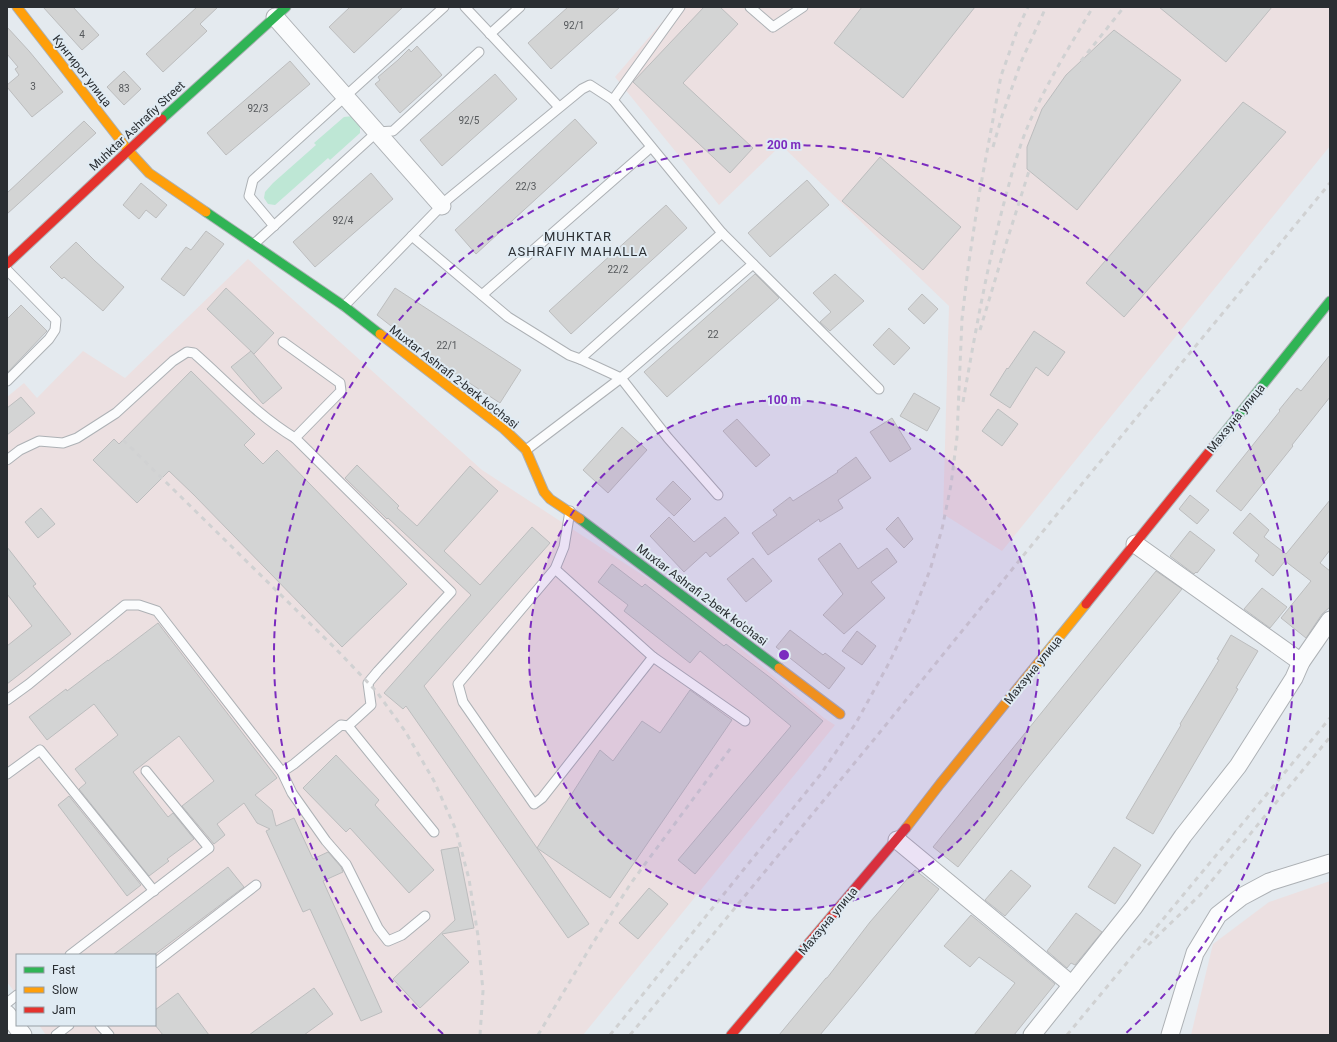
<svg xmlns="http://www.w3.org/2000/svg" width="1337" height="1042" viewBox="0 0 1337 1042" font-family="Roboto,sans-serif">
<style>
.industrial{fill:#ece0e1}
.green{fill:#bee7d5}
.building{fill:#d3d4d4;stroke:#bcbdbe}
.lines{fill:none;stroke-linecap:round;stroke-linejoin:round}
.lane-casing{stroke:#adb1b5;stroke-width:11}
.street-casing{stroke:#adb1b5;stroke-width:19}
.fast-casing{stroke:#adb1b5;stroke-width:11}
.slow-casing{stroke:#adb1b5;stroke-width:11}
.jam-casing{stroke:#adb1b5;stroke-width:11}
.lane{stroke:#fbfcfd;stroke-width:9}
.street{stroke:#fbfcfd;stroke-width:17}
.fast{stroke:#30b455;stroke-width:9}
.slow{stroke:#ff9f0a;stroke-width:9}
.jam{stroke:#e5322d;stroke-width:9}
.rail{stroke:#d0d1d2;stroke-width:3;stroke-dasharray:5 5;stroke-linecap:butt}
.ring{fill:none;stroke:#7b2cbf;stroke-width:2;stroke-dasharray:7 5}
.labels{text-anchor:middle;stroke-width:4;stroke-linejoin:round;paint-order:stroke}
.number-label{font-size:10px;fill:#55585b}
.street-label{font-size:12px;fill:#2a2e32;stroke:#e0ebf3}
.neighbourhood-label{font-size:13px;letter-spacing:1px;fill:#2a2e32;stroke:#e0ebf3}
.centre{fill:#7b2cbf;stroke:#e0ebf3;stroke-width:2}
.ring-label{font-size:12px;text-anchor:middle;font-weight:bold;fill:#7b2cbf;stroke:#e0ebf3;stroke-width:4;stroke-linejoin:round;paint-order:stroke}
</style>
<rect width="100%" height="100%" fill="#e4eaef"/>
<g class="industrial">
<path d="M 675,7 L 1330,7 L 1330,146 L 1002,551 L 943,514 L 949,306 L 781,145 L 719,205 L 615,77 Z"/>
<path d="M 248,259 L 482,470 L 687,604 L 824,718 L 835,725 L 583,1035 L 46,1035 L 39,1025 L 155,1025 L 155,955 L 17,955 L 17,995 L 7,982 L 7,397 L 24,383 L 37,398 L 83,351 L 125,378 Z"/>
<path d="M 1330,881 L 1330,1035 L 1191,1035 L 1213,944 L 1269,902 Z"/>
</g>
<path class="green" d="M 353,116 L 360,125 L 360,133 L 330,160 L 328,158 L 275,205 L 268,204 L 264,198 L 265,192 L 273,183 L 316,145 L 314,143 L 344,117 Z"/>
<g class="building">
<path d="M 43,7 L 73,7 L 99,35 L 82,50 Z"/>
<path d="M 197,7 L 218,7 L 200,24 L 207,31 L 163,72 L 146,54 Z"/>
<path d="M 350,7 L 403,7 L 354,53 L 329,27 Z"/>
<path d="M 568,7 L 620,7 L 551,69 L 528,43 Z"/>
<path d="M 704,7 L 720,7 L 738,24 L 683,83 L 753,148 L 730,173 L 633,82 Z"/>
<path d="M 862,7 L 975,7 L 903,98 L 834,43 Z"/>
<path d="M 1159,7 L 1272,7 L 1226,62 Z"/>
<path d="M 7,27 L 29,51 L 63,92 L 32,117 L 7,87 L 7,85 L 19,75 L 15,69 L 18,67 L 7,54 Z"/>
<path d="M 1114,30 L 1181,80 L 1077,210 L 1027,169 L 1027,147 L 1042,109 L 1066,75 Z"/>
<path d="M 417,46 L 442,75 L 400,113 L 375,84 L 380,80 L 378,77 L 398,60 L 409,49 L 411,52 Z"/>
<path d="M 290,61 L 310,84 L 226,155 L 207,133 Z"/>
<path d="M 124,71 L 141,89 L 124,105 L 107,87 Z"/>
<path d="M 495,74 L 517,99 L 442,166 L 420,140 Z"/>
<path d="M 1243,102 L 1286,132 L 1124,317 L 1086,283 Z"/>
<path d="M 575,119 L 597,143 L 476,254 L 455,230 Z"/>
<path d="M 84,121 L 96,133 L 7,214 L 7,193 Z"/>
<path d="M 880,157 L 961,227 L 923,270 L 842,201 Z"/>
<path d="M 371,173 L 393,199 L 315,267 L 293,242 Z"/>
<path d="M 807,180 L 829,205 L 770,257 L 748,233 Z"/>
<path d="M 141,183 L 167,205 L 156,218 L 146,210 L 139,219 L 123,205 Z"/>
<path d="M 666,205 L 687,228 L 571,334 L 549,311 Z"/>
<path d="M 206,231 L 224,244 L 184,296 L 161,279 L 186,247 L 191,250 Z"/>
<path d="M 76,242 L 95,261 L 124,287 L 103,311 L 64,277 L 62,279 L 50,267 Z"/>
<path d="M 755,274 L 779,298 L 667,397 L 644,372 Z"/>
<path d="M 835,274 L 864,301 L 830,331 L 820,322 L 831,312 L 813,293 Z"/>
<path d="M 226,288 L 274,333 L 254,354 L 207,309 Z"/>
<path d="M 395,288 L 521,370 L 500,403 L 436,361 L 377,315 Z"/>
<path d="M 922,294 L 938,309 L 924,324 L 908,309 Z"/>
<path d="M 21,305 L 47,331 L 7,373 L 7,319 Z"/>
<path d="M 889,328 L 910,348 L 894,365 L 873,345 Z"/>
<path d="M 1034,331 L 1065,352 L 1048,376 L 1036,367 L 1010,408 L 990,395 L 1007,368 L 1008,369 Z"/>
<path d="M 251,351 L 282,388 L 263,404 L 231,367 Z"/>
<path d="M 1330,355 L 1330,397 L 1292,445 L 1293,446 L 1241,511 L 1216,491 L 1280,411 L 1279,410 L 1297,388 L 1301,391 Z"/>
<path d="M 191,371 L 255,434 L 244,445 L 263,464 L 277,450 L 407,584 L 342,647 L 194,495 L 169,471 L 137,503 L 93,460 L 114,439 L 119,444 Z"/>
<path d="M 914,393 L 940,408 L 927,431 L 900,416 Z"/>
<path d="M 21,397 L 35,413 L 7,435 L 7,408 Z"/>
<path d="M 998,409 L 1018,424 L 1002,446 L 982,431 Z"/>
<path d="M 892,418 L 911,449 L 890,462 L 870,432 Z"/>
<path d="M 737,419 L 770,455 L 756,467 L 723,431 Z"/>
<path d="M 622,427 L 647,450 L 608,493 L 583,470 Z"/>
<path d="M 856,457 L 871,478 L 838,500 L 843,508 L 820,522 L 819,519 L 768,555 L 752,533 L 777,515 L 773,510 L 790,497 L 793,501 L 838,472 L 837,471 Z"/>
<path d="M 357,465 L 399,506 L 397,508 L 417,526 L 470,466 L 498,491 L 444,551 L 480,585 L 532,527 L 550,543 L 424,686 L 537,848 L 600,750 L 613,761 L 642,721 L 660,733 L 690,690 L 732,720 L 610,898 L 537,848 L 589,924 L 568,938 L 406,706 L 403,709 L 384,693 L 471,595 L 388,518 L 387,519 L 345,478 Z"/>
<path d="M 673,481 L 691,499 L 674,516 L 656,499 Z"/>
<path d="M 1190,495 L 1209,510 L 1197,524 L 1179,509 Z"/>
<path d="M 1330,500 L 1330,550 L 1320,563 L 1330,571 L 1330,607 L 1322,614 L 1306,638 L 1281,618 L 1311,581 L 1285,561 L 1273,576 L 1255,561 L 1259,555 L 1233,533 L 1250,513 L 1269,530 L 1264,537 L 1286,554 Z"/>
<path d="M 41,508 L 55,524 L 38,538 L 25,522 Z"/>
<path d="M 669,517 L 694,542 L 725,517 L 739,533 L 710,557 L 706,552 L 684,572 L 650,536 Z"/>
<path d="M 898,517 L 913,539 L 904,548 L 886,529 Z"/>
<path d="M 1190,531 L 1215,550 L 1197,573 L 1196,572 L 1194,574 L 1170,556 Z"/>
<path d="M 840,543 L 858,569 L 887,548 L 897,562 L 871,582 L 885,598 L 844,634 L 823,615 L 843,594 L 818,559 Z"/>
<path d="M 7,547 L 36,584 L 33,586 L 71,634 L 7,684 L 7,646 L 32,626 L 7,594 Z"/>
<path d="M 753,558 L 772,581 L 746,602 L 727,579 Z"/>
<path d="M 612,564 L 642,587 L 645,584 L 724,646 L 726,644 L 772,679 L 823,721 L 695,874 L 678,860 L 791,726 L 700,651 L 690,663 L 624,611 L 628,605 L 598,582 Z"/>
<path d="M 1156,571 L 1182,589 L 1029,777 L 958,867 L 933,847 Z"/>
<path d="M 1262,588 L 1287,607 L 1270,628 L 1244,609 Z"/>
<path d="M 158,623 L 277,778 L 255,795 L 272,810 L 276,826 L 294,818 L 313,859 L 328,852 L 341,867 L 343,872 L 323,881 L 382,1012 L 361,1021 L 310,909 L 303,912 L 266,831 L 270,829 L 257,823 L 244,803 L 217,824 L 225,835 L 214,844 L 182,806 L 214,781 L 179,736 L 133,772 L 168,817 L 173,813 L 194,839 L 167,859 L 169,861 L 149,876 L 79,789 L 86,783 L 75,769 L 118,735 L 94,704 L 47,740 L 29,717 L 66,689 L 67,691 L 108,660 L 108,661 Z"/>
<path d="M 790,630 L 823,655 L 825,653 L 845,668 L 829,689 L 776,647 Z"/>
<path d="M 857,631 L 876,646 L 862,665 L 842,651 Z"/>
<path d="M 1231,635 L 1258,651 L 1236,688 L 1238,689 L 1202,750 L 1153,834 L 1126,818 L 1181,725 L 1180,724 L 1219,660 L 1217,659 Z"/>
<path d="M 336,755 L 379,800 L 375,805 L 434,870 L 409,893 L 350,828 L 346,832 L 303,788 Z"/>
<path d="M 69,796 L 141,885 L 127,896 L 58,805 Z"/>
<path d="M 458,847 L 474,928 L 442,934 L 469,962 L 420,1008 L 393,979 L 455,920 L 441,850 Z"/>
<path d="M 1114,847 L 1141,865 L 1115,904 L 1088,887 Z"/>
<path d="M 228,867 L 244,887 L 154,955 L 113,955 Z"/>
<path d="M 915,870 L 939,889 L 855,993 L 820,1035 L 779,1035 L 826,978 L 827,978 L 870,922 Z"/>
<path d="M 1011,870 L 1031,886 L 1005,916 L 985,900 Z"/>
<path d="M 649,888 L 668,904 L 638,939 L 619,923 Z"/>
<path d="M 1076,913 L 1102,932 L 1075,965 L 1071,963 L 1067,968 L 1047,951 Z"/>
<path d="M 971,915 L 1055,984 L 1014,1035 L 974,1035 L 1015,983 L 979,957 L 970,967 L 944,946 Z"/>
<path d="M 314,988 L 333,1014 L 304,1035 L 249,1035 Z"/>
<path d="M 178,993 L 209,1035 L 163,1035 L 155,1025 L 155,1010 Z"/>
</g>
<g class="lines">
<g class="lane-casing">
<g id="lane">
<path d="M 465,7 L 559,107"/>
<path d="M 680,7 L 613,100 L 722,233 L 879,389"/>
<path d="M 750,7 L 773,27 L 803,7"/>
<path d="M 490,34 L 520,7"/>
<path d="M 274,226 L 249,196 L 253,180 L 444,7"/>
<path d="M 412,236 L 508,317 L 569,355 L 580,359"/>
<path d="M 254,244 L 377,132 L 393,131 L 479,52"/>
<path d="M 7,270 L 56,320 L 55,330 L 49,339 L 7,381"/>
<path d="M 482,295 L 651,147"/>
<path d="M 344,306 L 448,199 L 582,89 L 590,85 L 613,100"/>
<path d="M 283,342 L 340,383 L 341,391 L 295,438 L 451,592 L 378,671 L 368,683 L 371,705 L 348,726"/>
<path d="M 526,450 L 621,378 L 753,264"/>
<path d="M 7,460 L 20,450 L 39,441 L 63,443 L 77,438 L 116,413 L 173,361 L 187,352 L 194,353 C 227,382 257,415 295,438"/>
<path d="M 718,495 L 668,438 L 621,378 L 580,359 L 722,233"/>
<path d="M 570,511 L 564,547 L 555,569 L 458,684 L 463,702 L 534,804 L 542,798 L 653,657"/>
<path d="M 555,569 L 653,657 L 745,721"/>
<path d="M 7,700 L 29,684 L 125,605 L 139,605 L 157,611 L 282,772 L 294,764 L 341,725 L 348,726 L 434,832"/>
<path d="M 282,772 L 292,793 L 326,841 L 346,864 L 378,928 L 388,941 L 402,935 L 425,916"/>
<path d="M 7,774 L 40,750 L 154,891"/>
<path d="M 70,955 L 209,848 L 146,771"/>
<path d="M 155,963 L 256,885"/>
<path d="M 7,1003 L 17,995"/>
<path d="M 100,1025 L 109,1035"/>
<path d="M 56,1035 L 69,1025"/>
</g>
</g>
<g class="street-casing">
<g id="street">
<path d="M 275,17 L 442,206"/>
<path d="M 1135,544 L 1301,662"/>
<path d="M 897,840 L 1072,985"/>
<path d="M 7,1014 L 23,1035"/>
<path d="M 1032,1035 L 1134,907 L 1183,836 L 1238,766 L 1294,678 L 1301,662 L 1330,620"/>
<path d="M 1170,1035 L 1195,953 L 1218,915 L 1241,897 L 1269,882 L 1330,863"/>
</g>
</g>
<g class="fast-casing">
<g id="fast">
<path d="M 162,119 L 286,7"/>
<path d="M 206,212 L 344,306 L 380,334"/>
<path d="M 1217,442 L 1330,301"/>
<path d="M 580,519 L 779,668"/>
</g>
</g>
<g class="slow-casing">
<g id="slow">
<path d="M 17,7 L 128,150 L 149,173 L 206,212"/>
<path d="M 380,334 L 504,429 L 526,450 L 544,492 L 550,499 L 580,519"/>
<path d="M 779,668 L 840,714"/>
<path d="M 906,828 L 940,784 L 1086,604"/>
</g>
</g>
<g class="jam-casing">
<g id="jam">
<path d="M 7,264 L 162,119"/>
<path d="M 1086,604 L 1217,442"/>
<path d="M 731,1035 L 906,828"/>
</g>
</g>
<use href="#lane" class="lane"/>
<use href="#street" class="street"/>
<use href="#fast" class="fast"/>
<use href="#slow" class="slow"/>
<use href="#jam" class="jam"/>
<g class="rail">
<path d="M 1081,61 L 1124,7"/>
<path d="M 993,147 L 1002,116 L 1021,62 L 1046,7"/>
<path d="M 980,330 L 1005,247 L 1029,171"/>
<path d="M 963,402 C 975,334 987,266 1005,199 C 1012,173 1019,146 1030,121 C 1048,81 1071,44 1093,7"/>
<path d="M 123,440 L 335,648 L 376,691 L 405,731 L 434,781 L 456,830 L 469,879 L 478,936 L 483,991 L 480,1035"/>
<path d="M 1148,945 L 1200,895 L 1330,737"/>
<path d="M 538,1035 L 591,946 L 631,883 L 733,745"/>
<path d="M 610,1035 L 820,775 L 856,723 L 889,663 L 913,613 L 930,570 L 942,529 L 951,485 L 957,437 L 962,319 L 968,268 L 979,195 L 1001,76 L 1018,28 L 1028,7"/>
<path d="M 630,1035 L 876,737 L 1053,519 L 1330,183"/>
<path d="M 1067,1035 L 1330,718"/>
</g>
</g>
<circle cx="784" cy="655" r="255" fill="#7b2cbf" fill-opacity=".12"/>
<g class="ring">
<circle cx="784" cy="655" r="255"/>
<path d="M443 1034A510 510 0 1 1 1125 1034"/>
</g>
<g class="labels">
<g class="number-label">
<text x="574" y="29">92/1</text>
<text x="82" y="38">4</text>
<text x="33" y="90">3</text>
<text x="124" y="92">83</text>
<text x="258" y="112">92/3</text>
<text x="469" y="124">92/5</text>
<text x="526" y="190">22/3</text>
<text x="343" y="224">92/4</text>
<text x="618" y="273">22/2</text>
<text x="713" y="338">22</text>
<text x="447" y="349">22/1</text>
</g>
<g class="street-label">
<text transform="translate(82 71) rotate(52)" y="4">Кунгирот улица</text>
<text transform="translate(137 126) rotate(-43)" y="4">Muhktar Ashrafiy Street</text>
<text transform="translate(454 377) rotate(38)" y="4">Muxtar Ashrafi 2-berk ko'chasi</text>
<text transform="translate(1236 418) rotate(-51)" y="4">Махзуна улица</text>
<text transform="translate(702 595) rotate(37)" y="4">Muxtar Ashrafi 2-berk ko'chasi</text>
<text transform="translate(1033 670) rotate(-51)" y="4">Махзуна улица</text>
<text transform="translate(828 921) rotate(-50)" y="4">Махзуна улица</text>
</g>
<g class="neighbourhood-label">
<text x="578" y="241">MUHKTAR<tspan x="578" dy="15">ASHRAFIY MAHALLA</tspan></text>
</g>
</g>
<circle cx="784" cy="655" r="6" class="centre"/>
<g class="ring-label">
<text x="784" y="149">200 m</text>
<text x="784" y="404">100 m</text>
</g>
<rect width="1337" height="1042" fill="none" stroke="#2a2e32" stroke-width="16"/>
<rect x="16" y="954" width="140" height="72" fill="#e0ebf3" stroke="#979fa6"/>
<rect x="24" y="967" width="20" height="6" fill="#30b455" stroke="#979fa6"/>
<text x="52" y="974" font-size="12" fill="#2a2e32">Fast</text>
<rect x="24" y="987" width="20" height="6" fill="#ff9f0a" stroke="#979fa6"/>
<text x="52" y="994" font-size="12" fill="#2a2e32">Slow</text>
<rect x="24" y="1007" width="20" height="6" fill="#e5322d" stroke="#979fa6"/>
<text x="52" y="1014" font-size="12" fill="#2a2e32">Jam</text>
</svg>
